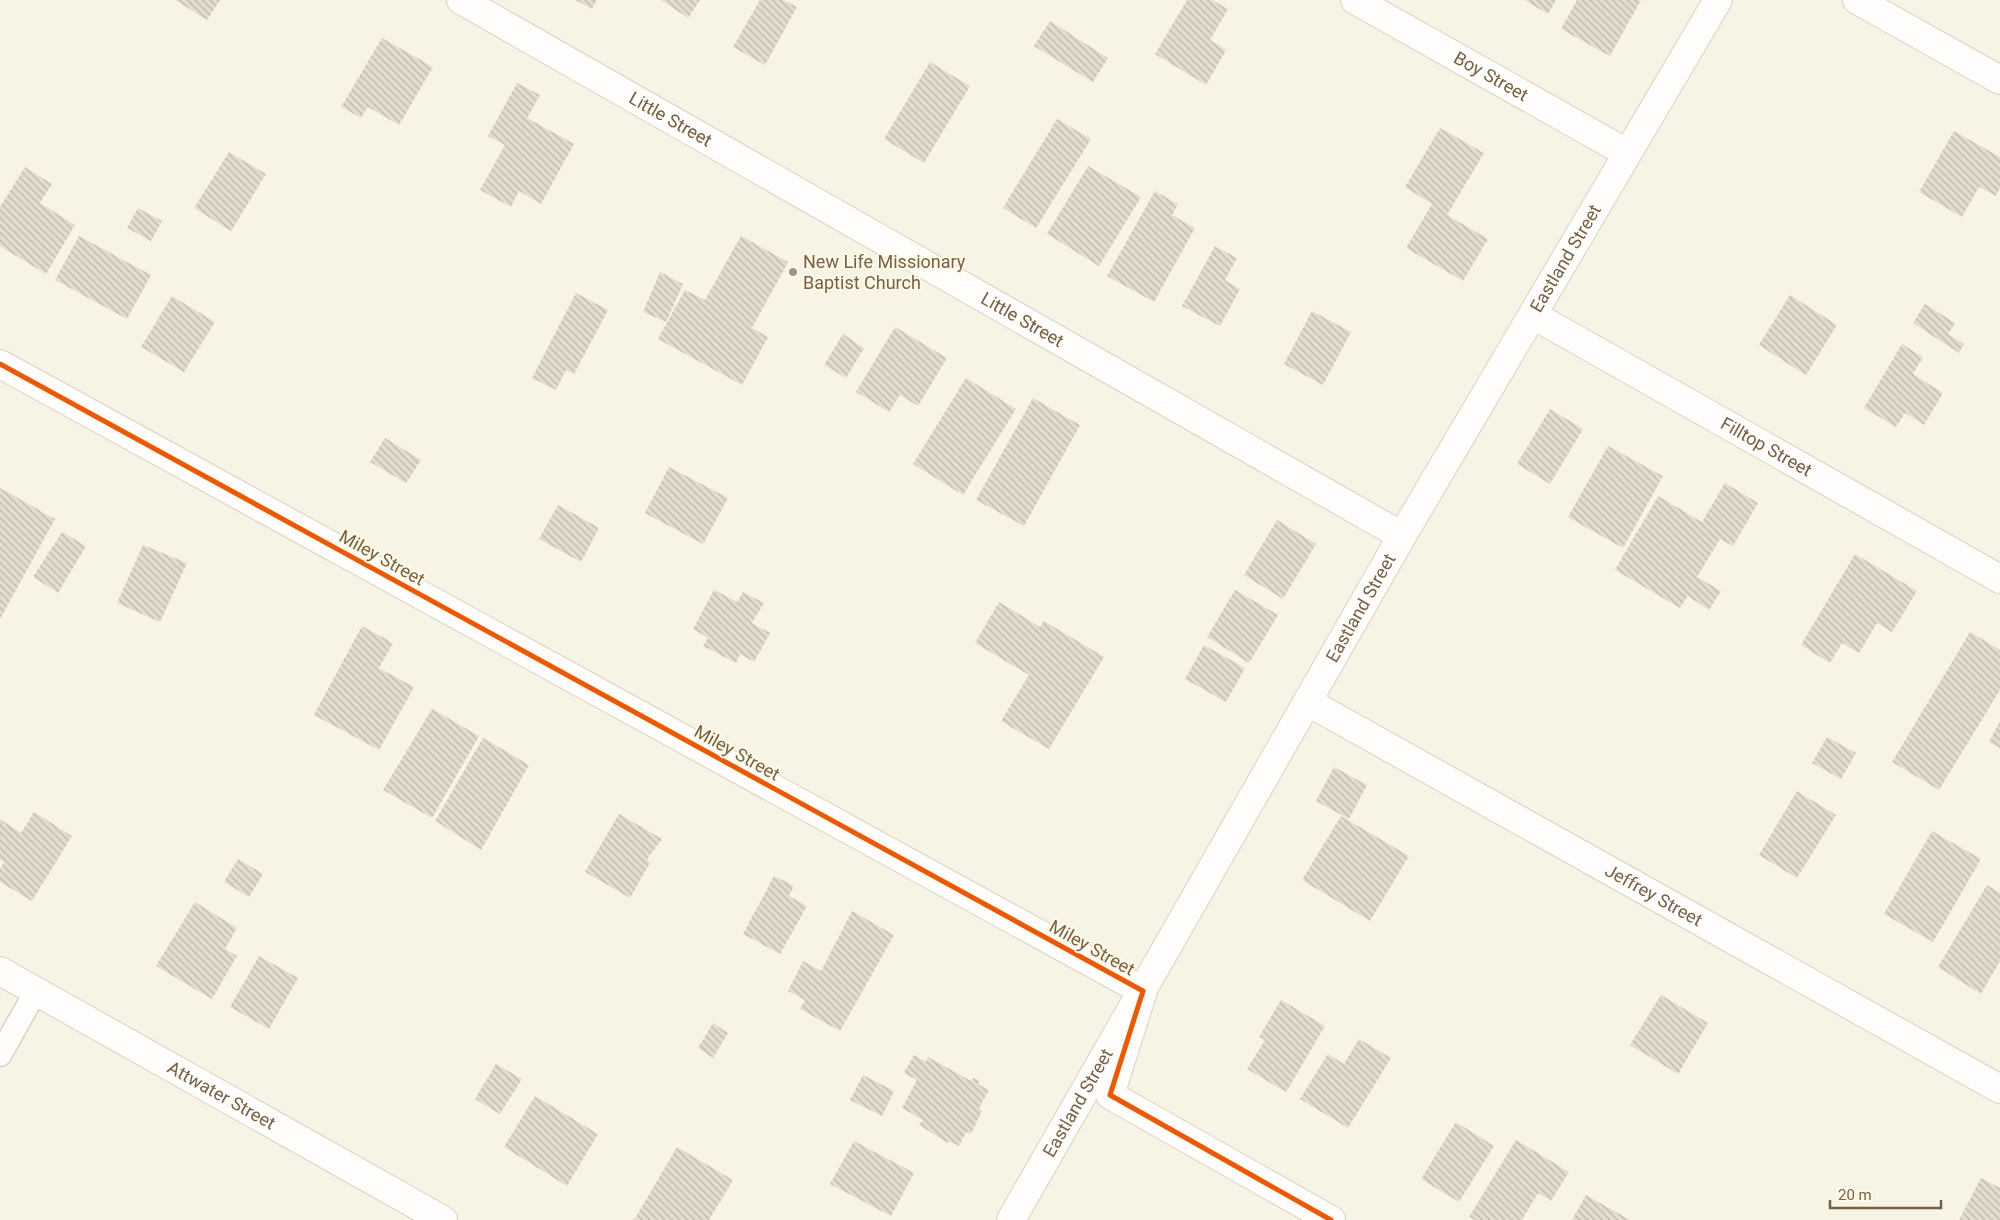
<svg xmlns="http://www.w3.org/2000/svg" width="2000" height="1220" viewBox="0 0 2000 1220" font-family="Roboto,sans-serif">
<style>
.building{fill:url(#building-back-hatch)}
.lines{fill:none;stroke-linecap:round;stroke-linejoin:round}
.service-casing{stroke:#d8d1c4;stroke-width:25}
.minor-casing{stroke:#d8d1c4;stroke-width:30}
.service{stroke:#fefdfb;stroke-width:22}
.minor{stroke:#fefdfb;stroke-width:28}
.cycleway-casing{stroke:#fffae7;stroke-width:8}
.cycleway{stroke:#e8590c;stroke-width:5}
.poi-dot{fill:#a4947d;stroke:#fffae7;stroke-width:2}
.labels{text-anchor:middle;stroke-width:4;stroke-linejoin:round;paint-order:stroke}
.street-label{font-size:18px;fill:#776045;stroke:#fffae7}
.poi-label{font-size:18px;fill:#776045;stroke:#fffae7;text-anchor:start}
</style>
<defs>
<pattern id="building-back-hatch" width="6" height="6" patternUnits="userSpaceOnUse" patternTransform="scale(1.25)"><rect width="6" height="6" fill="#e4dccd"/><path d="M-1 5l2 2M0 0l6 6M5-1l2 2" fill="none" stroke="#beb6a8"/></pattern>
</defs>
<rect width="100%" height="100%" fill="#f7f4e6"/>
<g class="building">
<path d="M 175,0 L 220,0 L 207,20 Z"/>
<path d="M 575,0 L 597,0 L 592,9 Z"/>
<path d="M 661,0 L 700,0 L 688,18 Z"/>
<path d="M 760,0 L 783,0 L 797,7 L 765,65 L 733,47 Z"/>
<path d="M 1187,0 L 1212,0 L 1228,9 L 1210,40 L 1226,50 L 1206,85 L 1155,54 Z"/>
<path d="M 1524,0 L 1556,0 L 1548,14 Z"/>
<path d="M 1577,0 L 1641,0 L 1610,56 L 1561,29 Z"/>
<path d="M 1050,21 L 1108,58 L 1093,82 L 1034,46 Z"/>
<path d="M 382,38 L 433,67 L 399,125 L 368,107 L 361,118 L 341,107 Z"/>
<path d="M 930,62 L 970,86 L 924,163 L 884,139 Z"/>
<path d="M 517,83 L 540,95 L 527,118 L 574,144 L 541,204 L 519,191 L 511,207 L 480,190 L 505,145 L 488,136 Z"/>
<path d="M 1057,119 L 1091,139 L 1036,228 L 1003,208 Z"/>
<path d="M 1440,128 L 1484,153 L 1447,215 L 1488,239 L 1463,281 L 1406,248 L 1432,204 L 1405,187 Z"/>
<path d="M 1954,131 L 2000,157 L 2000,188 L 1996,196 L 1979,187 L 1962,217 L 1919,192 Z"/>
<path d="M 229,152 L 266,174 L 231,231 L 194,208 Z"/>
<path d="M 1088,166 L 1141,197 L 1099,266 L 1047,234 Z"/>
<path d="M 25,167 L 52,184 L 40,203 L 75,225 L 46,274 L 0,246 L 0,207 Z"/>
<path d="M 1155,191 L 1178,204 L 1172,215 L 1195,228 L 1154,302 L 1107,276 Z"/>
<path d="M 138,208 L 162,221 L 151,241 L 127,228 Z"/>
<path d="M 79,236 L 151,275 L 127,319 L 55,280 Z"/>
<path d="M 741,236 L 788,262 L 752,328 L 768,337 L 742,385 L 658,339 L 685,290 L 705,300 Z"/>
<path d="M 1215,246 L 1237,258 L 1225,280 L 1240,289 L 1220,326 L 1182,306 Z"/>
<path d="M 660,272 L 683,284 L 666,322 L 643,312 Z"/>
<path d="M 576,293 L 608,310 L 574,374 L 566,370 L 556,390 L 532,378 Z"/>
<path d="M 1790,295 L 1837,325 L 1806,375 L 1759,345 Z"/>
<path d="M 172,296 L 215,322 L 184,372 L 141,347 Z"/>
<path d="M 1925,304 L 1955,323 L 1948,334 L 1964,344 L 1959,353 L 1913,323 Z"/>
<path d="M 1312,311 L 1351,332 L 1323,385 L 1284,364 Z"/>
<path d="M 895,327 L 947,358 L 918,406 L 900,395 L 889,412 L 856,392 Z"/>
<path d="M 843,334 L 864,348 L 846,378 L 824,365 Z"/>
<path d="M 1902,344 L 1923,357 L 1913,374 L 1943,393 L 1924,425 L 1905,413 L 1896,427 L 1864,408 Z"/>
<path d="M 966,378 L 1016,409 L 963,495 L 913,464 Z"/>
<path d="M 1033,398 L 1080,425 L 1024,526 L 976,500 Z"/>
<path d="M 1550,409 L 1583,429 L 1550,484 L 1517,464 Z"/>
<path d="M 385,438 L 421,460 L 406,483 L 370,462 Z"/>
<path d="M 1608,446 L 1663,476 L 1623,548 L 1568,517 Z"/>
<path d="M 669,467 L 728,498 L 703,544 L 645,513 Z"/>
<path d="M 1725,483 L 1758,503 L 1733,546 L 1720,539 L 1697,577 L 1721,591 L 1709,610 L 1688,596 L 1680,608 L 1615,570 L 1658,496 L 1702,522 Z"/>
<path d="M 0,488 L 55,519 L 0,619 Z"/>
<path d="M 558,505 L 599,528 L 581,562 L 539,539 Z"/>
<path d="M 1277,520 L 1316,544 L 1283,599 L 1244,575 Z"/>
<path d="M 62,532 L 86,546 L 58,593 L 33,577 Z"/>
<path d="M 143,545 L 187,563 L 160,622 L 117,603 Z"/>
<path d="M 1855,554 L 1917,591 L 1892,632 L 1877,623 L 1859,653 L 1842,643 L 1830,663 L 1801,645 Z"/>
<path d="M 714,590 L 737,602 L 743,592 L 764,603 L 752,623 L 770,633 L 754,662 L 740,654 L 736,663 L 703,646 L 708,638 L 693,629 Z"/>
<path d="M 1235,590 L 1278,615 L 1249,663 L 1207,637 Z"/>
<path d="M 999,602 L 1040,627 L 1044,621 L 1104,657 L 1049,749 L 1001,721 L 1029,675 L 975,643 Z"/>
<path d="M 362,626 L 393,643 L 379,668 L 414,687 L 379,750 L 314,715 Z"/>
<path d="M 1970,632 L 2000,650 L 2000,690 L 1939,790 L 1892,762 Z"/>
<path d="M 1204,645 L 1245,668 L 1226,702 L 1185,679 Z"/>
<path d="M 432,709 L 479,736 L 432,818 L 383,790 Z"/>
<path d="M 2000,721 L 2000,748 L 1989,742 Z"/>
<path d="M 1827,737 L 1856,753 L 1841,779 L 1812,763 Z"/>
<path d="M 483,738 L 529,765 L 481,850 L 435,821 Z"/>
<path d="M 1334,767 L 1367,785 L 1349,819 L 1316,801 Z"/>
<path d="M 1797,791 L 1836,815 L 1797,878 L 1759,855 Z"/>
<path d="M 34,812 L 72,836 L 32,901 L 0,882 L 0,869 L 4,862 L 0,860 L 0,819 L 21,833 Z"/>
<path d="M 619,814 L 662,839 L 647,859 L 650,863 L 630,898 L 585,872 Z"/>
<path d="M 1341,816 L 1409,856 L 1370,921 L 1302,880 Z"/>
<path d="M 1932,831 L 1981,859 L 1933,942 L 1884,914 Z"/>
<path d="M 238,859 L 263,874 L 249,897 L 224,882 Z"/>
<path d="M 774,876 L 794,886 L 789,896 L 807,906 L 780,954 L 743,934 Z"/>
<path d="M 1987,885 L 2000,893 L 2000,961 L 1981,994 L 1938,967 Z"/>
<path d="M 195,902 L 237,928 L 225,949 L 237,956 L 212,999 L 156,966 Z"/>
<path d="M 852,911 L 894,935 L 840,1031 L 800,1009 L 805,1000 L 788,991 L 803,961 L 821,971 Z"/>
<path d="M 259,956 L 298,978 L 269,1029 L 230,1007 Z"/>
<path d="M 1661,995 L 1708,1023 L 1678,1074 L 1630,1045 Z"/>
<path d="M 1281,1000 L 1325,1026 L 1286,1092 L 1247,1069 L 1265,1040 L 1259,1037 Z"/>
<path d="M 713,1023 L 728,1033 L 713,1058 L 698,1048 Z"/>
<path d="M 1359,1039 L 1391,1058 L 1348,1128 L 1300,1099 L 1328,1054 L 1344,1064 Z"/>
<path d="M 914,1055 L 926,1062 L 928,1057 L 971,1081 L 973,1078 L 980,1081 L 978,1084 L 989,1090 L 979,1108 L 982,1111 L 971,1134 L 966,1132 L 959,1146 L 949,1141 L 948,1143 L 919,1125 L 923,1120 L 902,1108 L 917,1080 L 904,1073 Z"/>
<path d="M 496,1064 L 522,1079 L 500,1114 L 475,1099 Z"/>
<path d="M 863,1075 L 894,1091 L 882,1116 L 850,1100 Z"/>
<path d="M 535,1096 L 598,1134 L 567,1186 L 504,1147 Z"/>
<path d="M 1456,1122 L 1494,1146 L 1459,1202 L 1421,1179 Z"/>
<path d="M 1516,1140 L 1569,1172 L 1551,1201 L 1538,1193 L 1522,1220 L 1475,1220 L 1469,1217 Z"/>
<path d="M 854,1141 L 914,1173 L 891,1216 L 830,1184 Z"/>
<path d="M 677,1147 L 733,1180 L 709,1220 L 634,1220 Z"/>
<path d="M 1981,1178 L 2000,1188 L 2000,1220 L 1959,1220 Z"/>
<path d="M 1586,1195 L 1630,1220 L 1572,1220 Z"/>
</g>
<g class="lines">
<g class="service-casing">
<path id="service" d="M 0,1055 L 36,991"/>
</g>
<g class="minor-casing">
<g id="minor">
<path id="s1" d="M 461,0 L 1402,536"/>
<path id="s2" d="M 1355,0 L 1627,153"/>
<path d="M 1857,0 L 2000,80"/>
<path id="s3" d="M 1533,315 L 2000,579"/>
<path d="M 0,364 L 1143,991 L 1110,1095 L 1331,1220"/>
<path id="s4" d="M 1308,702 L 2000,1089"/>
<path id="s5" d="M 0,971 L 443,1220"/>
<path id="s6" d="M 1011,1220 L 1402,536 L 1718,0"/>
</g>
</g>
<use href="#service" class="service"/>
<use href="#minor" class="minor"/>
<g class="cycleway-casing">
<path id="cycleway" d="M 0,364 L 1143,991 L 1110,1095 L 1331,1220"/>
</g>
<use href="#cycleway" class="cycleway"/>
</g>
<circle class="poi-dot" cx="793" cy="272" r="5"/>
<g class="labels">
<g class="street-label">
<text dy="6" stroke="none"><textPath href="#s2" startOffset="156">Boy Street</textPath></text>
<text dy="6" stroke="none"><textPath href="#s1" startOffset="241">Little Street</textPath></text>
<text dy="6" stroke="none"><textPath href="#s6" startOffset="1110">Eastland Street</textPath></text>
<text dy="6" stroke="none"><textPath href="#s1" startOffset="646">Little Street</textPath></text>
<text dy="6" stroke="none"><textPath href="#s3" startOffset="268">Filltop Street</textPath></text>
<text transform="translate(382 558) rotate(29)" y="6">Miley Street</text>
<text dy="6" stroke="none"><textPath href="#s6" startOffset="705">Eastland Street</textPath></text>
<text transform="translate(737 753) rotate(29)" y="6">Miley Street</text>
<text dy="6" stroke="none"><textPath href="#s4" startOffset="396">Jeffrey Street</textPath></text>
<text transform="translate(1092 948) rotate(29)" y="6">Miley Street</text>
<text dy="6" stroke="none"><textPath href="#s5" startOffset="254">Attwater Street</textPath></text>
<text dy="6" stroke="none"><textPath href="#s6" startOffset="135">Eastland Street</textPath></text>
</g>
<g class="poi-label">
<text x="803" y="268">New Life Missionary<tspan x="803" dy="21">Baptist Church</tspan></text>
</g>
</g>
<path d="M1830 1200v8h111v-8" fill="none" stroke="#776045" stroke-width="2.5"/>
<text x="1838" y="1200" font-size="15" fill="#776045" stroke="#fffae7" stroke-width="4" paint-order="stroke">20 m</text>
</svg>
